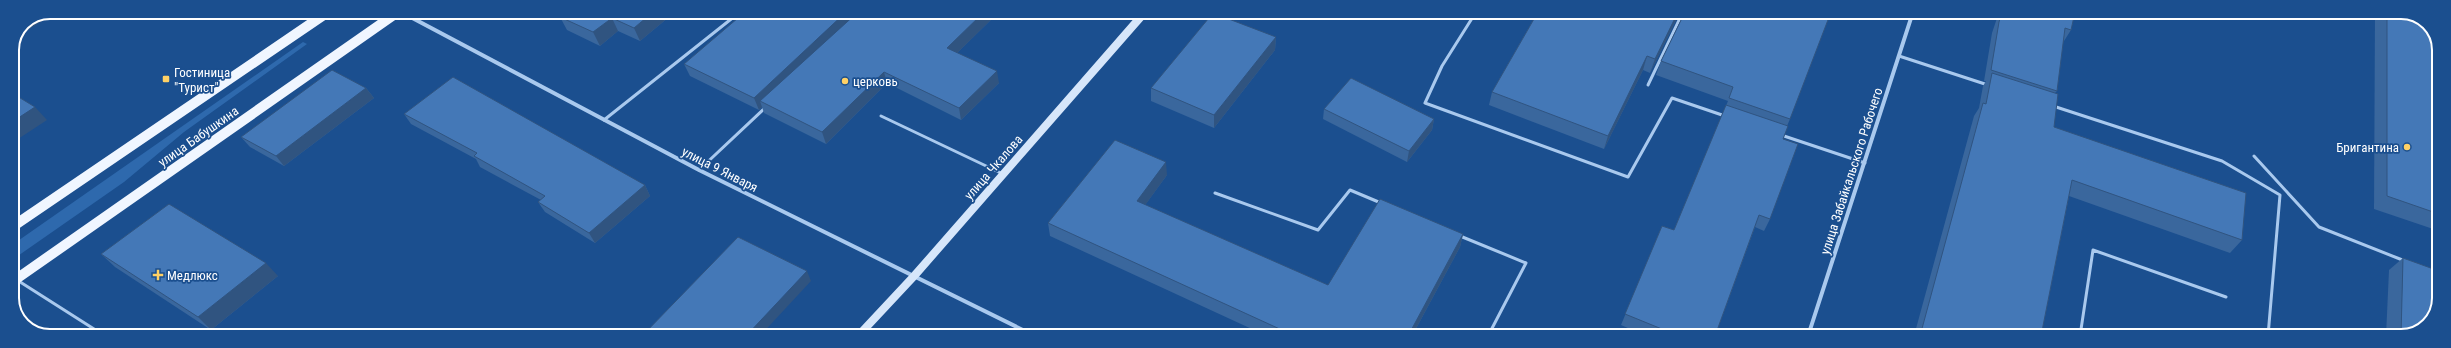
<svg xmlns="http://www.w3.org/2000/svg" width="2451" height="348" viewBox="0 0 2451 348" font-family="'Roboto Condensed',sans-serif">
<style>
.green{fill:#2e69ad}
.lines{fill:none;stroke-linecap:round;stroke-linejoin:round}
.service{stroke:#a9c9ee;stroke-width:3}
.minor{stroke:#a9c9ee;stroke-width:4}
.secondary{stroke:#d6e6fa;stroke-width:8}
.primary{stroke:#f0f6ff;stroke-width:10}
.wall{fill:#3a679d}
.shaded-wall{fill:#305480}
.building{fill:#4478b7;stroke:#305480}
.poi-dot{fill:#ffd166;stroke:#1b4f8f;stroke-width:1.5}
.labels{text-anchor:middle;stroke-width:3.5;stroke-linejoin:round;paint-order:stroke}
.poi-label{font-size:13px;fill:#fff;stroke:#1b4f8f;text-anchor:start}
.street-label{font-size:13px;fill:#fff;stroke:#1b4f8f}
.rim{fill:none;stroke:#fff;stroke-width:2}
</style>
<rect width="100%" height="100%" fill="#1b4f8f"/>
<path class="green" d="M 303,42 L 307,44 L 184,132 L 124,182 L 12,260 L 12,245 Z"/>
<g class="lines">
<g class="service">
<path d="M 1476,12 L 1442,66 L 1425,103 L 1628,177 L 1672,98 L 1725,116"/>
<path d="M 1899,56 L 1988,85"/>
<path d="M 1648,85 L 1683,12"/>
<path d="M 2053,106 L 2222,161 L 2280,195 L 2268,336"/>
<path d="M 881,116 L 1003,174"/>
<path d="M 604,120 L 740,12"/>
<path d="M 1781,135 L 1865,163"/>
<path d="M 2254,156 L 2319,227 L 2405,261"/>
<path d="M 699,170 L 766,107"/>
<path d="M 1215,193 L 1318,230 L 1350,190 L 1381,203"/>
<path d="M 1460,236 L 1526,263 L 1488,336"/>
<path d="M 17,280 L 105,336"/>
<path d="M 617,332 L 624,336"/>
<path d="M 2080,336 L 2093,250 L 2226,297"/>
</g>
<g class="minor">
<path d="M 401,12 L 699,170 L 1035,336"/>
<path d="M 1808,336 L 1913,12"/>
</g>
<path class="secondary" d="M 858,336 L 915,275 L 1145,12"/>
<g class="primary">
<path d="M 12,227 L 328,12"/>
<path d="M 12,282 L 398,12"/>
</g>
</g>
<g class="wall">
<path d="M 551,12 L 675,12 L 640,41 L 618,31 L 600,46 L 567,30 L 560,17 L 560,16 Z"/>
<path d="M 999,12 L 957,53 L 999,83 L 961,120 L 887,83 L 826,144 L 764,113 L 762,107 L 759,110 L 690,76 L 684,64 Z"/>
<path d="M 1538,12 L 1680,12 L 1650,73 L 1643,70 L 1604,149 L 1489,105 L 1492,92 Z"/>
<path d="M 1685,12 L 1790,119 L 1787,126 L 1783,139 L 1770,219 L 1764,231 L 1755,227 L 1715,336 L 1646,336 L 1621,325 L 1662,226 L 1674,230 L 1728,101 L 1656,75 L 1661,61 Z"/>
<path d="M 1999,12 L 2075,12 L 2071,30 L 2064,41 L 2063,40 L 2057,91 L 2055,93 L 2054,127 L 2242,240 L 2230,253 L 2069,196 L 2041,336 L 1914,336 L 1974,116 L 1979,108 L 1983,86 L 1986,81 L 1984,81 L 1992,33 Z"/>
<path d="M 2375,12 L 2406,12 L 2439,45 L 2439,231 L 2374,209 Z"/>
<path d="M 1276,37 L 1275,50 L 1214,128 L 1151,101 L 1151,88 Z"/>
<path d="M 366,88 L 374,98 L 284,166 L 250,147 L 241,137 Z"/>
<path d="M 1324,109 L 1434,119 L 1432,130 L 1407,162 L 1323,119 Z"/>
<path d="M 404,114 L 645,185 L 650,196 L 595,243 L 545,212 L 538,202 L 541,200 L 480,167 L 476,159 L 411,124 Z"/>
<path d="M 1167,175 L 1145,205 L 1328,285 L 1463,234 L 1460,247 L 1412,336 L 1267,336 L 1050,236 L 1048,223 Z"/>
<path d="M 101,254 L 278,276 L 211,330 L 115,267 Z"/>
<path d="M 2403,258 L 2401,336 L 2386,336 L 2389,270 Z"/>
</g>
<g class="shaded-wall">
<path d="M 50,12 L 57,12 L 18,36 L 23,23 Z"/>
<path d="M 653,12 L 675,12 L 640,41 L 634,28 Z"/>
<path d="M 846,12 L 852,12 L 854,21 L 760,101 L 762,107 L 759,110 L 754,98 Z"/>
<path d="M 984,12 L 999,12 L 950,60 L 947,48 Z"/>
<path d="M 1678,12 L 1680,12 L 1650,73 L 1655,59 Z"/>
<path d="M 612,18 L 618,31 L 600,46 L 593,32 Z"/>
<path d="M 1276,37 L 1275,50 L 1214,128 L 1214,115 Z"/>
<path d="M 1647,56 L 1643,70 L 1604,149 L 1608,136 Z"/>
<path d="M 997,71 L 999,83 L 961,120 L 959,108 Z"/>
<path d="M 884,72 L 887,83 L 826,144 L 822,132 Z"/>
<path d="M 366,88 L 374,98 L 284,166 L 276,156 Z"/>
<path d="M 35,107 L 47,120 L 12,143 L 12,122 Z"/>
<path d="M 1434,119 L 1432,130 L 1407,162 L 1409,151 Z"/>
<path d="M 1166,162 L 1167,175 L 1138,215 L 1137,201 Z"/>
<path d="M 645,185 L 650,196 L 595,243 L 589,233 Z"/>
<path d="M 1463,234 L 1460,247 L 1412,336 L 1408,336 Z"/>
<path d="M 266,263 L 278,276 L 211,330 L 198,317 Z"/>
<path d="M 807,271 L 811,281 L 760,336 L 746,336 Z"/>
</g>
<g class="building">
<path d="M 566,12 L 653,12 L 634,28 L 612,18 L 593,32 L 560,17 Z"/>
<path d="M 745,12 L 846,12 L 754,98 L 684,64 Z"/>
<path d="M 858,12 L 984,12 L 947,48 L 997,71 L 959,108 L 884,72 L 822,132 L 760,101 Z"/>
<path d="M 1538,12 L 1678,12 L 1655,59 L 1647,56 L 1608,136 L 1492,92 Z"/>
<path d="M 1685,12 L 1831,12 L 1790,119 L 1729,98 L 1733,87 L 1661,61 Z"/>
<path d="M 2002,12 L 2075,12 L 2071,30 L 2065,28 L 2057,91 L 1991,70 L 1999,22 Z"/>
<path d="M 2387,12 L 2406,12 L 2428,23 L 2439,45 L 2439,214 L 2387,196 Z"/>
<path d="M 1213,13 L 1276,37 L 1214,115 L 1151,88 Z"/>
<path d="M 332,70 L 366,88 L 276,156 L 241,137 Z"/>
<path d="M 1992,73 L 2058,94 L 2054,127 L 2246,193 L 2242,240 L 2072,180 L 2041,336 L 1920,336 L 1983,103 L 1986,104 Z"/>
<path d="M 453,77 L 645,185 L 589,233 L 538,202 L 545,196 L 474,156 L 477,153 L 404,114 Z"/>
<path d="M 1351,78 L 1434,119 L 1409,151 L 1324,109 Z"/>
<path d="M 12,93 L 35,107 L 12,122 Z"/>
<path d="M 1726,105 L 1788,126 L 1783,139 L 1798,144 L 1770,219 L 1759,215 L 1715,336 L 1679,336 L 1625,314 L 1662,226 L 1674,230 Z"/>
<path d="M 1115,140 L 1166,162 L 1137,201 L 1328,285 L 1380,199 L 1463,234 L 1408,336 L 1295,336 L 1048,223 Z"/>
<path d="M 169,204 L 266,263 L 198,317 L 101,254 Z"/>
<path d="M 738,237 L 807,271 L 746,336 L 642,336 Z"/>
<path d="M 2403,258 L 2439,271 L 2439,303 L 2426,326 L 2401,336 Z"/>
</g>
<g class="poi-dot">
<rect x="162" y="75" width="8" height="8" rx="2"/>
<circle cx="845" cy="81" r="4"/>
<circle cx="2407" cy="147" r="4"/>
<path d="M156 269h4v4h4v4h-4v4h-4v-4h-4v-4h4z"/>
</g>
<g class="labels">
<g class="poi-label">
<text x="174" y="77">Гостиница<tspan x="174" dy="15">"Турист"</tspan></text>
<text x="853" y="86">церковь</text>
<text x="2399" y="152" text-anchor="end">Бригантина</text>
<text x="167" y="280">Медлюкс</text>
</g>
<g class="street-label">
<text transform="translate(198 136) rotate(-35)" y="5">улица Бабушкина</text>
<text transform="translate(993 167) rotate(-49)" y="5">улица Чкалова</text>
<text transform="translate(720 169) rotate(27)" y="5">улица 9 Января</text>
<text transform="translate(1851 171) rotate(-72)" y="5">улица Забайкальского Рабочего</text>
</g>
</g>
<path d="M0 0H2451V348H0ZM50 19H2401A31 31 0 0 1 2432 50V298A31 31 0 0 1 2401 329H50A31 31 0 0 1 19 298V50A31 31 0 0 1 50 19Z" fill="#1b4f8f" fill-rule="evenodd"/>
<path class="rim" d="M50 19H2401A31 31 0 0 1 2432 50V298A31 31 0 0 1 2401 329H50A31 31 0 0 1 19 298V50A31 31 0 0 1 50 19Z"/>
</svg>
